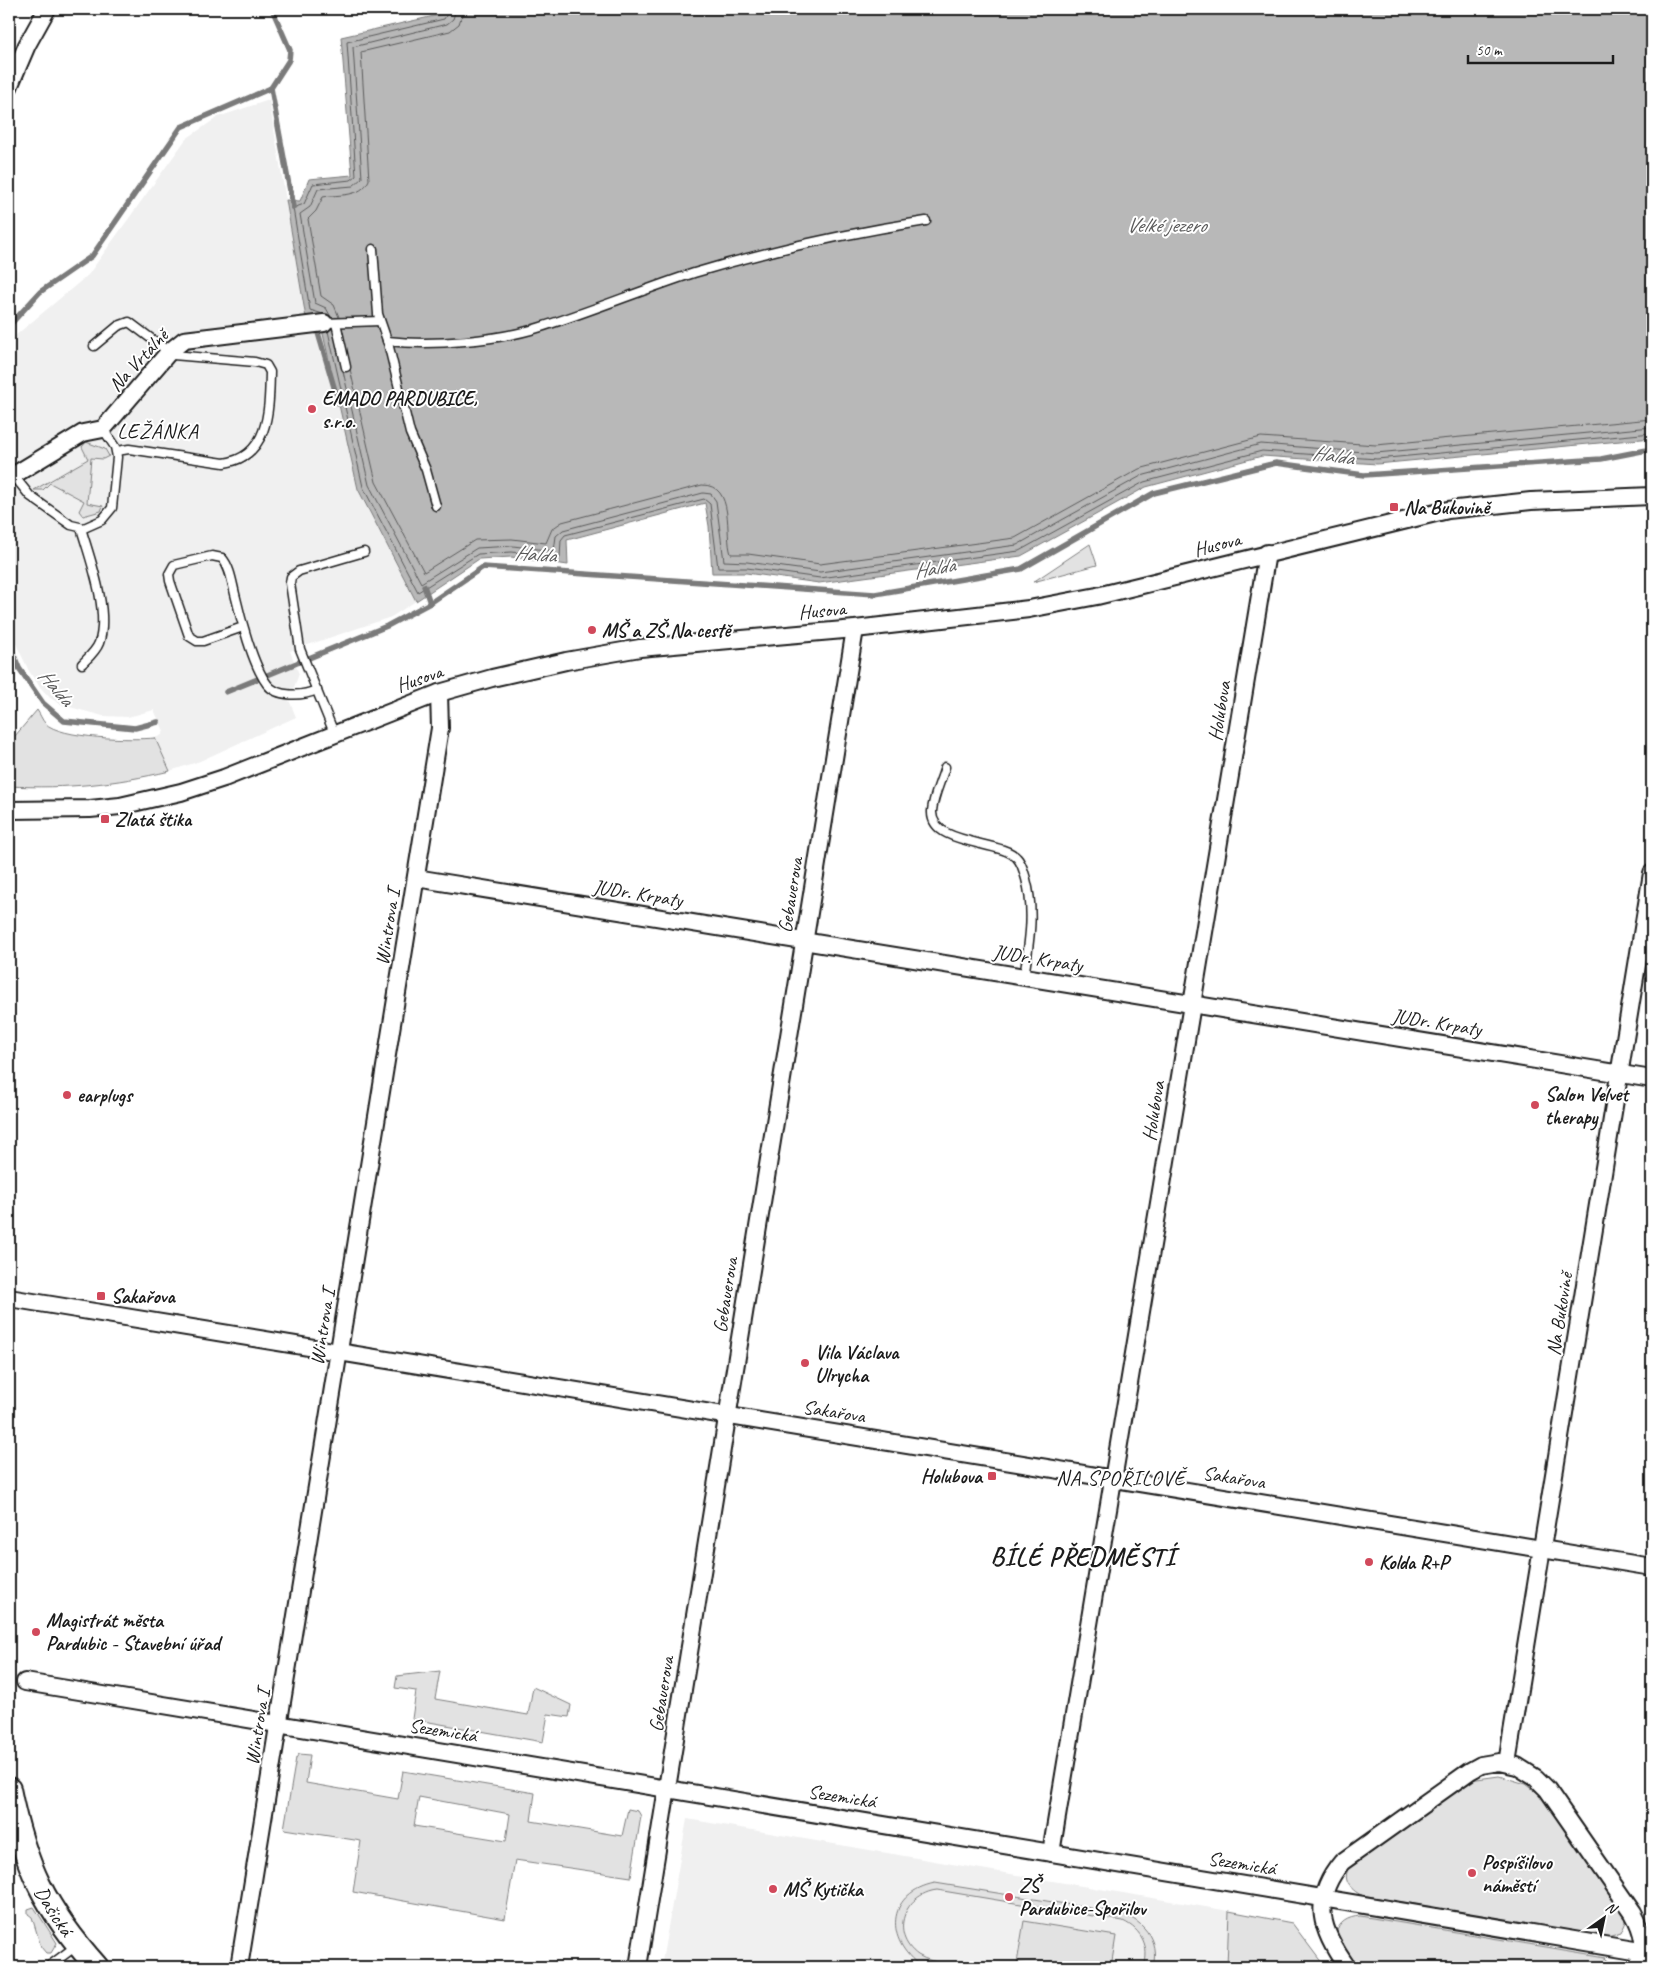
<svg xmlns="http://www.w3.org/2000/svg" width="1661" height="1976" viewBox="0 0 1661 1976" font-family="Caveat,sans-serif">
<style>
.built{fill:#f0f0f0}
.green{fill:#e2e2e2;stroke:#7f7f7f;fill-rule:evenodd}
.water{fill:#b8b8b8;stroke:#7a7a7a}
.lines{fill:none;stroke-linecap:round;stroke-linejoin:round}
.shore{stroke:#5a5a5a;stroke-width:1}
.stream{stroke:#7a7a7a;stroke-width:5.5}
.lane-casing{stroke:#1c1c1c;stroke-width:11}
.street-casing{stroke:#1c1c1c;stroke-width:20}
.secondary-casing{stroke:#1c1c1c;stroke-width:26}
.lane{stroke:#fff;stroke-width:8}
.street{stroke:#fff;stroke-width:16}
.secondary{stroke:#fff;stroke-width:22}
.poi-dot{fill:#d1495b;stroke:#fff;stroke-width:2}
.labels{text-anchor:middle;stroke-width:4;stroke-linejoin:round;paint-order:stroke}
.street-label{font-size:20px;fill:#1c1c1c;stroke:#fff}
.poi-label{font-size:20px;font-weight:bold;fill:#1c1c1c;stroke:#fff;text-anchor:start}
.water-label{font-size:21px;font-style:italic;fill:#5a5a5a;stroke:#fff}
.neighbourhood-label{font-size:21px;letter-spacing:1px;fill:#1c1c1c;stroke:#fff}
.district-label{font-size:25px;font-weight:bold;letter-spacing:1px;fill:#1c1c1c;stroke:#fff}
</style>
<rect width="100%" height="100%" fill="#fff"/>
<filter id="ink" filterUnits="userSpaceOnUse"><feTurbulence type="fractalNoise" baseFrequency=".02" numOctaves="2"/><feDisplacementMap in="SourceGraphic" scale="10" xChannelSelector="R" yChannelSelector="G"/><feConvolveMatrix kernelMatrix="1 2 1 2 8 2 1 2 1" color-interpolation-filters="sRGB"/></filter>
<g filter="url(#ink)">
<g class="built">
<path d="M 269,100 L 306,318 L 319,316 L 358,489 L 416,601 L 391,617 L 290,651 L 299,674 L 289,700 L 296,717 L 200,761 L 170,771 L 155,738 L 162,735 L 164,731 L 154,710 L 128,717 L 103,716 L 62,705 L 50,698 L 40,687 L 29,671 L 9,629 L 9,341 L 88,275 L 186,139 L 218,117 Z"/>
<path d="M 687,1819 L 1229,1911 L 1227,1967 L 661,1967 Z"/>
</g>
<g class="green">
<path d="M 86,442 L 105,449 L 109,456 L 103,459 L 91,458 L 87,503 L 103,506 L 101,511 L 83,516 L 79,511 L 84,501 L 50,483 L 43,490 L 34,490 L 88,459 L 82,447 Z"/>
<path d="M 1090,544 L 1097,565 L 1033,582 Z"/>
<path d="M 37,710 C 40,714 42,720 45,723 C 60,739 134,740 155,738 L 170,771 C 115,784 66,789 9,786 L 9,743 Z"/>
<path d="M 440,1671 L 435,1699 L 528,1715 L 533,1687 L 571,1705 L 569,1717 L 548,1714 L 543,1742 L 412,1719 L 416,1691 L 395,1688 L 397,1676 Z"/>
<path d="M 299,1754 L 310,1755 L 306,1783 L 398,1799 L 403,1771 L 535,1793 L 531,1821 L 622,1836 L 628,1809 L 638,1811 L 641,1816 L 631,1877 L 515,1860 L 505,1919 L 353,1892 L 361,1841 L 284,1829 L 296,1758 ZM 419,1797 L 510,1814 L 506,1841 L 414,1826 Z"/>
<path d="M 1499,1776 L 1526,1784 L 1544,1798 L 1625,1913 L 1626,1922 L 1621,1933 L 1608,1937 L 1361,1895 C 1350,1889 1342,1880 1349,1867 L 1470,1780 Z"/>
<path d="M 935,1883 L 1115,1912 C 1142,1918 1160,1939 1153,1967 L 1144,1967 C 1150,1947 1142,1930 1123,1921 L 937,1890 C 904,1894 889,1934 918,1955 C 933,1965 961,1964 978,1967 L 917,1967 L 918,1964 C 883,1936 889,1892 935,1883 Z"/>
<path d="M 34,1907 L 57,1943 L 51,1953 L 46,1953 L 41,1947 L 32,1917 L 28,1914 L 28,1909 Z"/>
<path d="M 1229,1911 L 1292,1923 L 1325,1967 L 1227,1967 Z"/>
<path d="M 1360,1916 L 1606,1957 L 1617,1967 L 1354,1967 L 1336,1935 C 1338,1922 1348,1917 1360,1916 Z"/>
<path d="M 1024,1921 L 1116,1936 L 1111,1967 L 1042,1967 L 1017,1963 Z"/>
</g>
<path class="water" d="M 446,9 L 1652,9 L 1652,438 L 1377,464 L 1262,456 L 1146,487 L 1021,556 L 819,583 L 746,573 L 712,573 L 709,526 L 705,503 L 567,540 L 568,565 L 511,557 L 479,559 L 416,601 L 358,489 L 319,316 L 306,318 L 286,200 L 300,201 L 309,179 L 352,175 L 341,37 L 443,14 Z"/>
<g class="lines">
<g class="shore">
<path d="M 323,314 L 310,310 L 293,208 L 304,204 L 313,184 L 351,180 L 356,176 L 347,42 L 444,19 L 450,9"/>
<path d="M 331,317 L 326,308 L 315,303 L 300,214 L 310,207 L 318,189 L 353,186 L 362,178 L 353,47 L 447,24 L 453,19 L 456,9"/>
<path d="M 339,317 L 334,305 L 321,296 L 308,219 L 316,211 L 323,197 C 339,194 361,198 369,180 L 361,52 L 450,31 L 459,24 L 464,9"/>
<path d="M 328,331 L 363,487 L 418,592 L 478,554 L 512,552 L 560,558 L 561,540 L 565,535 L 704,499 L 710,504 L 718,568 L 747,568 L 820,578 L 1019,551 L 1144,482 L 1262,451 L 1377,459 L 1652,433"/>
<path d="M 350,369 L 376,482 L 424,572 L 475,540 L 512,539 L 546,543 L 552,529 L 562,522 L 702,485 C 736,485 724,534 731,554 L 748,554 L 820,564 L 1015,538 L 1139,469 L 1261,437 L 1376,445 L 1652,419"/>
<path d="M 343,371 L 369,485 L 421,583 L 477,548 L 513,546 L 554,551 L 556,536 L 563,530 L 703,493 L 711,494 L 716,501 L 724,561 L 747,562 L 820,572 L 1017,545 L 1141,476 L 1261,444 L 1376,453 L 1652,427"/>
</g>
<g class="stream">
<path d="M 271,88 L 293,207"/>
<path d="M 9,326 L 40,292 L 92,256 L 181,127 L 271,88 L 289,60 L 290,50 L 272,9"/>
<path d="M 316,326 L 339,404"/>
<path d="M 424,586 L 430,603"/>
<path d="M 9,643 L 19,668 L 43,703 L 64,721 L 135,728 L 158,722"/>
<path d="M 226,692 L 387,626 L 430,603 L 483,567 L 875,594 L 1021,569 L 1154,493 L 1276,463 L 1364,475 L 1601,459 L 1652,449"/>
</g>
<g class="lane-casing">
<g id="lane">
<path d="M 373,249 L 378,314 L 388,343 L 410,433 L 426,470 L 436,506"/>
<path d="M 324,323 L 380,321"/>
<path d="M 336,323 L 346,367"/>
<path d="M 387,341 C 432,346 498,341 541,327 C 592,311 642,290 694,273 C 770,250 848,233 926,221"/>
<path d="M 94,346 L 118,326 L 129,322 L 173,355 L 255,362 L 266,365 L 270,372 C 269,409 270,456 224,463 L 129,449 L 117,451"/>
<path d="M 14,476 L 30,496 L 71,525 L 84,528 L 102,520 L 112,508 L 117,457 L 115,447 L 103,429"/>
<path d="M 81,528 C 90,559 110,611 99,643 C 96,651 88,658 82,664"/>
<path d="M 243,627 L 203,641 L 197,641 L 189,636 L 170,581 L 169,574 L 174,565 L 212,556 L 222,558 C 230,567 232,582 235,594 C 240,616 253,666 267,684 C 277,698 303,696 317,690"/>
<path d="M 334,733 L 300,649 L 290,583 L 291,577 L 299,571 L 364,552"/>
<path d="M 945,767 C 941,781 933,797 932,811 C 930,846 1002,840 1017,858 C 1022,863 1024,872 1026,879 C 1035,912 1029,943 1024,977"/>
<path d="M 48,1967 L 76,1946"/>
</g>
</g>
<g class="street-casing">
<g id="street">
<path d="M 9,87 L 27,45 L 47,9"/>
<path d="M 9,478 L 83,433 L 103,429 L 169,352 L 184,340 L 324,323"/>
<path d="M 9,810 L 90,809 L 120,806 L 181,792 L 224,778 L 439,693 L 492,678 L 566,661 L 640,648 L 855,629 L 1029,609 L 1097,596 L 1448,510 L 1531,501 L 1652,496"/>
<path d="M 416,878 L 1652,1079"/>
<path d="M 9,1298 L 1652,1567"/>
<path d="M 25,1682 L 1652,1953"/>
<path d="M 1507,1763 L 1652,873"/>
<path d="M 1051,1853 L 1267,553"/>
<path d="M 239,1967 L 440,728 L 439,693"/>
<path d="M 638,1967 L 855,629"/>
<path d="M 1347,1967 C 1321,1931 1310,1900 1342,1862 L 1470,1771 L 1481,1765 L 1499,1762 L 1517,1766 L 1536,1778 L 1547,1789 L 1633,1913 C 1643,1931 1648,1949 1637,1967"/>
</g>
</g>
<g class="secondary-casing">
<g id="secondary">
<path id="s1" d="M 9,1789 C 24,1865 45,1909 97,1967"/>
</g>
</g>
<use href="#lane" class="lane"/>
<use href="#street" class="street"/>
<use href="#secondary" class="secondary"/>
</g>
</g>
<g class="poi-dot">
<circle cx="312" cy="409" r="5"/>
<rect x="1389" y="502" width="10" height="10" rx="2.5"/>
<circle cx="592" cy="630" r="5"/>
<rect x="100" y="814" width="10" height="10" rx="2.5"/>
<circle cx="67" cy="1095" r="5"/>
<circle cx="1535" cy="1105" r="5"/>
<rect x="96" y="1291" width="10" height="10" rx="2.5"/>
<circle cx="805" cy="1363" r="5"/>
<rect x="987" y="1471" width="10" height="10" rx="2.5"/>
<circle cx="1369" cy="1562" r="5"/>
<circle cx="36" cy="1632" r="5"/>
<circle cx="1472" cy="1873" r="5"/>
<circle cx="773" cy="1889" r="5"/>
<circle cx="1009" cy="1897" r="5"/>
</g>
<g class="labels">
<g class="street-label">
<text transform="translate(138 360) rotate(-47)" y="7">Na Vrtálně</text>
<text transform="translate(1217 544) rotate(-14)" y="7">Husova</text>
<text transform="translate(822 610) rotate(-5)" y="7">Husova</text>
<text transform="translate(419 678) rotate(-19)" y="7">Husova</text>
<text transform="translate(1219 711) rotate(-81)" y="7">Holubova</text>
<text transform="translate(638 893) rotate(9)" y="7">JUDr. Krpaty</text>
<text transform="translate(790 895) rotate(-81)" y="7">Gebauerova</text>
<text transform="translate(387 927) rotate(-81)" y="7">Wintrova I</text>
<text transform="translate(1038 958) rotate(9)" y="7">JUDr. Krpaty</text>
<text transform="translate(1437 1022) rotate(9)" y="7">JUDr. Krpaty</text>
<text transform="translate(1153 1111) rotate(-81)" y="7">Holubova</text>
<text transform="translate(725 1295) rotate(-81)" y="7">Gebauerova</text>
<text transform="translate(1559 1314) rotate(-81)" y="7">Na Bukovině</text>
<text transform="translate(322 1327) rotate(-81)" y="7">Wintrova I</text>
<text transform="translate(834 1411) rotate(9)" y="7">Sakařova</text>
<text transform="translate(1234 1477) rotate(9)" y="7">Sakařova</text>
<text transform="translate(661 1694) rotate(-81)" y="7">Gebauerova</text>
<text transform="translate(257 1727) rotate(-81)" y="7">Wintrova I</text>
<text transform="translate(443 1730) rotate(9)" y="7">Sezemická</text>
<text transform="translate(842 1796) rotate(9)" y="7">Sezemická</text>
<text transform="translate(1242 1863) rotate(9)" y="7">Sezemická</text>
<text dy="7" stroke="none"><textPath href="#s1" startOffset="131">Dašická</textPath></text>
</g>
<g class="poi-label">
<text x="322" y="405">EMADO PARDUBICE,<tspan x="322" dy="23">s.r.o.</tspan></text>
<text x="1404" y="514">Na Bukovině</text>
<text x="602" y="637">MŠ a ZŠ Na cestě</text>
<text x="115" y="826">Zlatá štika</text>
<text x="1545" y="1101">Salon Velvet<tspan x="1545" dy="23">therapy</tspan></text>
<text x="77" y="1102">earplugs</text>
<text x="111" y="1303">Sakařova</text>
<text x="815" y="1359">Vila Václava<tspan x="815" dy="23">Ulrycha</tspan></text>
<text x="982" y="1483" text-anchor="end">Holubova</text>
<text x="1379" y="1569">Kolda R+P</text>
<text x="46" y="1627">Magistrát města<tspan x="46" dy="23">Pardubic - Stavební úřad</tspan></text>
<text x="1482" y="1869">Pospíšilovo<tspan x="1482" dy="23">náměstí</tspan></text>
<text x="1019" y="1892">ZŠ<tspan x="1019" dy="23">Pardubice-Spořilov</tspan></text>
<text x="783" y="1896">MŠ Kytička</text>
</g>
<g class="water-label">
<text x="1166" y="232">Velké jezero</text>
<text transform="translate(1333 455) rotate(8)" y="7">Halda</text>
<text transform="translate(535 554) rotate(4)" y="7">Halda</text>
<text transform="translate(934 568) rotate(-10)" y="7">Halda</text>
<text transform="translate(56 687) rotate(49)" y="7">Halda</text>
</g>
<g class="neighbourhood-label">
<text x="158" y="438">LEŽÁNKA</text>
<text x="1121" y="1485">NA SPOŘILOVĚ</text>
</g>
<g class="district-label">
<text x="1083" y="1565">BÍLÉ PŘEDMĚSTÍ</text>
</g>
</g>
<rect width="1661" height="1976" fill="none" stroke="#fff" stroke-width="30"/>
<rect x="15" y="15" width="1631" height="1946" fill="none" stroke="#1c1c1c" stroke-width="2" filter="url(#ink)"/>
<g transform="translate(1604 1918) rotate(33)" stroke="#ffffff" stroke-width="4" paint-order="stroke">
<path d="M0-4L9 19L0 12L-9 19Z" fill="#1c1c1c"/>
<text y="-8" font-size="14" font-weight="bold" text-anchor="middle" fill="#1c1c1c">N</text>
</g>
<path d="M1468 55v8h145v-8" fill="none" stroke="#1c1c1c" stroke-width="2.5"/>
<text x="1476" y="55" font-size="15" fill="#1c1c1c" stroke="#ffffff" stroke-width="4" paint-order="stroke">50 m</text>
</svg>
